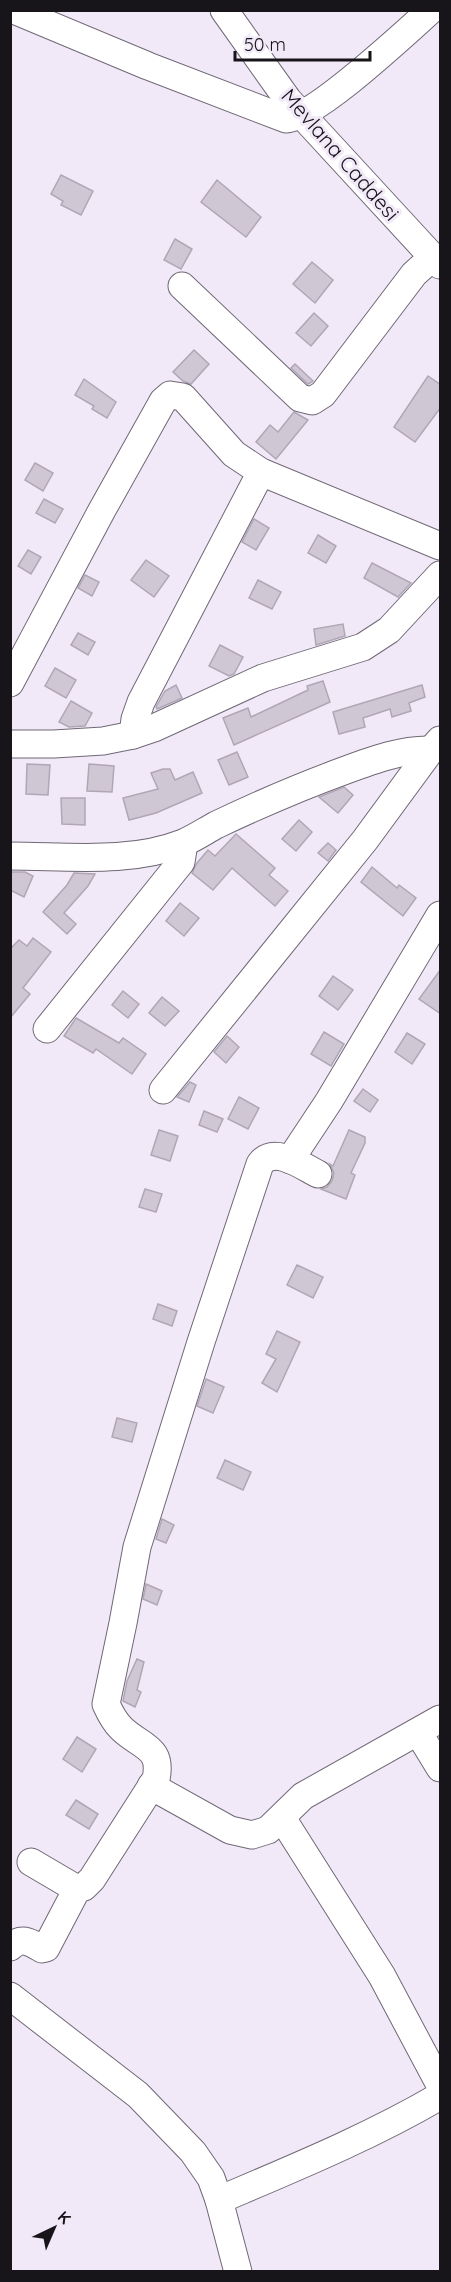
<svg xmlns="http://www.w3.org/2000/svg" width="451" height="2282" viewBox="0 0 451 2282" font-family="Quicksand,sans-serif">
<style>
.building{fill:#d0c7d5;stroke:#b0a7b6;stroke-width:1.5}
.lines{fill:none;stroke-linecap:round;stroke-linejoin:round}
.minor-casing{stroke:#706875;stroke-width:29}
.minor{stroke:#fff;stroke-width:27}
.labels{text-anchor:middle;stroke-width:6;stroke-linejoin:round;paint-order:stroke}
.street-label{font-size:21px;fill:#18151a;stroke:#f2e9f8}
</style>
<rect width="100%" height="100%" fill="#f2e9f8"/>
<g class="building">
<path d="M 61,175 L 93,191 L 81,215 L 61,205 L 63,201 L 51,194 Z"/>
<path d="M 217,180 L 261,217 L 246,237 L 201,202 Z"/>
<path d="M 175,239 L 192,249 L 181,269 L 164,260 Z"/>
<path d="M 312,262 L 333,280 L 315,303 L 293,284 Z"/>
<path d="M 314,313 L 328,326 L 311,346 L 296,333 Z"/>
<path d="M 194,350 L 209,364 L 191,384 L 183,381 L 173,372 Z"/>
<path d="M 295,364 L 313,381 L 312,382 L 308,384 L 291,368 Z"/>
<path d="M 428,376 L 441,385 L 441,407 L 415,442 L 394,427 Z"/>
<path d="M 84,379 L 116,402 L 107,418 L 92,409 L 94,406 L 75,395 Z"/>
<path d="M 294,412 L 308,420 L 276,459 L 256,442 L 270,425 L 278,432 Z"/>
<path d="M 35,463 L 53,473 L 43,491 L 25,480 Z"/>
<path d="M 44,499 L 63,509 L 55,523 L 36,513 Z"/>
<path d="M 254,519 L 269,528 L 256,550 L 242,542 Z"/>
<path d="M 318,535 L 336,546 L 326,563 L 308,553 Z"/>
<path d="M 28,550 L 41,557 L 31,574 L 18,566 Z"/>
<path d="M 146,560 L 169,576 L 154,597 L 131,580 Z"/>
<path d="M 372,563 L 411,583 L 398,597 L 364,578 Z"/>
<path d="M 85,575 L 99,582 L 92,596 L 78,588 Z"/>
<path d="M 258,580 L 281,592 L 272,609 L 249,598 Z"/>
<path d="M 343,624 L 345,636 L 316,645 L 314,629 Z"/>
<path d="M 78,633 L 95,642 L 88,655 L 71,645 Z"/>
<path d="M 220,645 L 243,657 L 234,674 L 229,676 L 209,666 Z"/>
<path d="M 55,668 L 76,680 L 66,698 L 45,686 Z"/>
<path d="M 323,681 L 330,702 L 234,745 L 223,718 L 248,708 L 251,717 L 308,690 L 307,686 Z"/>
<path d="M 176,685 L 182,698 L 157,709 L 156,707 L 165,691 Z"/>
<path d="M 422,685 L 425,697 L 409,703 L 411,711 L 392,717 L 390,709 L 363,718 L 365,727 L 339,734 L 333,712 Z"/>
<path d="M 71,701 L 92,713 L 85,726 L 69,727 L 59,722 Z"/>
<path d="M 237,752 L 248,777 L 229,785 L 218,760 Z"/>
<path d="M 27,764 L 50,765 L 48,795 L 26,794 Z"/>
<path d="M 89,764 L 114,766 L 112,792 L 87,791 Z"/>
<path d="M 163,769 L 170,769 L 175,780 L 193,772 L 202,793 L 156,813 L 129,820 L 123,798 L 158,789 L 151,773 Z"/>
<path d="M 344,787 L 353,795 L 338,813 L 319,797 Z"/>
<path d="M 61,798 L 85,798 L 85,825 L 62,824 Z"/>
<path d="M 299,820 L 312,832 L 296,851 L 282,839 Z"/>
<path d="M 236,834 L 275,868 L 269,875 L 288,891 L 275,906 L 232,868 L 213,890 L 192,873 L 197,863 L 208,850 L 215,856 Z"/>
<path d="M 328,843 L 336,850 L 328,861 L 318,853 Z"/>
<path d="M 372,867 L 397,888 L 399,885 L 416,898 L 403,916 L 361,882 Z"/>
<path d="M 10,872 L 25,872 L 33,876 L 24,897 L 10,890 Z"/>
<path d="M 74,873 L 95,874 L 88,886 L 64,913 L 76,924 L 67,934 L 43,912 L 67,885 Z"/>
<path d="M 180,903 L 199,918 L 184,936 L 166,921 Z"/>
<path d="M 33,938 L 51,952 L 23,988 L 30,994 L 10,1018 L 10,949 L 19,940 L 27,946 Z"/>
<path d="M 441,969 L 441,1014 L 419,999 Z"/>
<path d="M 333,976 L 353,990 L 338,1010 L 319,996 Z"/>
<path d="M 123,991 L 139,1004 L 128,1018 L 112,1005 Z"/>
<path d="M 162,997 L 179,1011 L 165,1026 L 149,1013 Z"/>
<path d="M 76,1018 L 119,1043 L 123,1038 L 146,1054 L 132,1074 L 96,1049 L 93,1053 L 64,1036 Z"/>
<path d="M 324,1032 L 344,1044 L 331,1066 L 311,1054 Z"/>
<path d="M 407,1033 L 425,1044 L 412,1064 L 395,1052 Z"/>
<path d="M 227,1036 L 239,1047 L 226,1063 L 214,1052 Z"/>
<path d="M 190,1082 L 196,1085 L 189,1102 L 177,1097 Z"/>
<path d="M 363,1089 L 378,1100 L 370,1112 L 354,1101 Z"/>
<path d="M 239,1097 L 259,1108 L 248,1129 L 228,1119 Z"/>
<path d="M 204,1111 L 223,1119 L 217,1132 L 199,1125 Z"/>
<path d="M 159,1130 L 178,1136 L 170,1161 L 151,1155 Z"/>
<path d="M 349,1130 L 365,1137 L 365,1143 L 351,1173 L 355,1175 L 346,1199 L 321,1189 L 327,1187 L 332,1181 L 334,1173 L 330,1164 L 333,1166 Z"/>
<path d="M 145,1189 L 162,1194 L 156,1212 L 139,1207 Z"/>
<path d="M 297,1265 L 323,1277 L 313,1298 L 287,1285 Z"/>
<path d="M 158,1304 L 177,1311 L 172,1326 L 153,1319 Z"/>
<path d="M 277,1331 L 300,1342 L 277,1392 L 262,1383 L 276,1359 L 266,1354 Z"/>
<path d="M 206,1379 L 224,1387 L 213,1413 L 197,1406 Z"/>
<path d="M 117,1418 L 137,1423 L 132,1442 L 112,1437 Z"/>
<path d="M 225,1460 L 251,1472 L 243,1490 L 217,1478 Z"/>
<path d="M 162,1519 L 174,1525 L 166,1543 L 156,1539 Z"/>
<path d="M 146,1584 L 162,1591 L 157,1605 L 143,1599 Z"/>
<path d="M 137,1659 L 144,1662 L 137,1690 L 141,1692 L 135,1707 L 123,1701 L 127,1681 Z"/>
<path d="M 77,1737 L 96,1749 L 82,1772 L 63,1759 Z"/>
<path d="M 76,1800 L 98,1814 L 89,1829 L 66,1815 Z"/>
</g>
<g class="lines">
<g class="minor-casing">
<g id="minor">
<path d="M 14,10 L 148,66 L 286,119 C 315,118 405,33 431,10"/>
<path d="M 224,10 L 288,100 L 440,265"/>
<path d="M 182,286 L 300,398 L 312,401 L 323,394 L 414,274 L 433,257"/>
<path d="M 10,683 L 102,510 L 163,401 L 170,395 L 183,397 L 234,454 L 261,472 L 440,546"/>
<path d="M 133,735 L 135,719 L 141,702 L 261,472"/>
<path d="M 10,744 L 54,744 L 103,741 L 133,735 L 154,728 L 263,678 L 363,647 L 389,630 L 440,575"/>
<path d="M 10,856 C 67,856 130,864 183,843 C 195,838 205,831 216,825 C 258,805 302,786 346,770 C 373,760 403,749 431,750"/>
<path d="M 47,1029 L 181,862 L 184,843"/>
<path d="M 163,1090 L 365,840 L 431,750 L 440,740"/>
<path d="M 290,1160 L 329,1101 L 440,915"/>
<path d="M 418,1732 L 440,1768"/>
<path d="M 151,1786 L 230,1830 L 252,1835 L 268,1830 L 303,1796 L 440,1719"/>
<path d="M 282,1818 L 382,1976 L 440,2085"/>
<path d="M 31,1862 L 77,1889"/>
<path d="M 10,1947 C 22,1936 30,1942 42,1949 L 46,1948 L 77,1889 L 84,1887 L 92,1879 L 156,1779 C 163,1746 140,1747 121,1728 C 114,1721 110,1713 106,1704 L 123,1623 L 137,1547 L 201,1342 L 260,1164 C 274,1145 302,1166 318,1174"/>
<path d="M 10,1996 L 138,2095 L 193,2152 L 211,2178 L 219,2200 L 238,2272"/>
<path d="M 219,2200 C 294,2168 370,2137 440,2096"/>
</g>
</g>
<use href="#minor" class="minor"/>
</g>
<g class="labels">
<g class="street-label">
<text transform="translate(340 155) rotate(49)" y="7">Mevlana Caddesi</text>
</g>
</g>
<rect width="451" height="2282" fill="none" stroke="#18151a" stroke-width="24"/>
<g transform="translate(54 2228) rotate(44)" stroke="#f2e9f8" stroke-width="4.5" paint-order="stroke">
<path d="M0-4.5L10 22L0 15L-10 22Z" fill="#18151a"/>
<text y="-9" font-size="16" font-weight="bold" text-anchor="middle" fill="#18151a">K</text>
</g>
<path d="M235 51v9h135v-9" fill="none" stroke="#18151a" stroke-width="3"/>
<text x="244" y="51" font-size="18" fill="#18151a" stroke="#f2e9f8" stroke-width="4.5" paint-order="stroke">50 m</text>
</svg>
